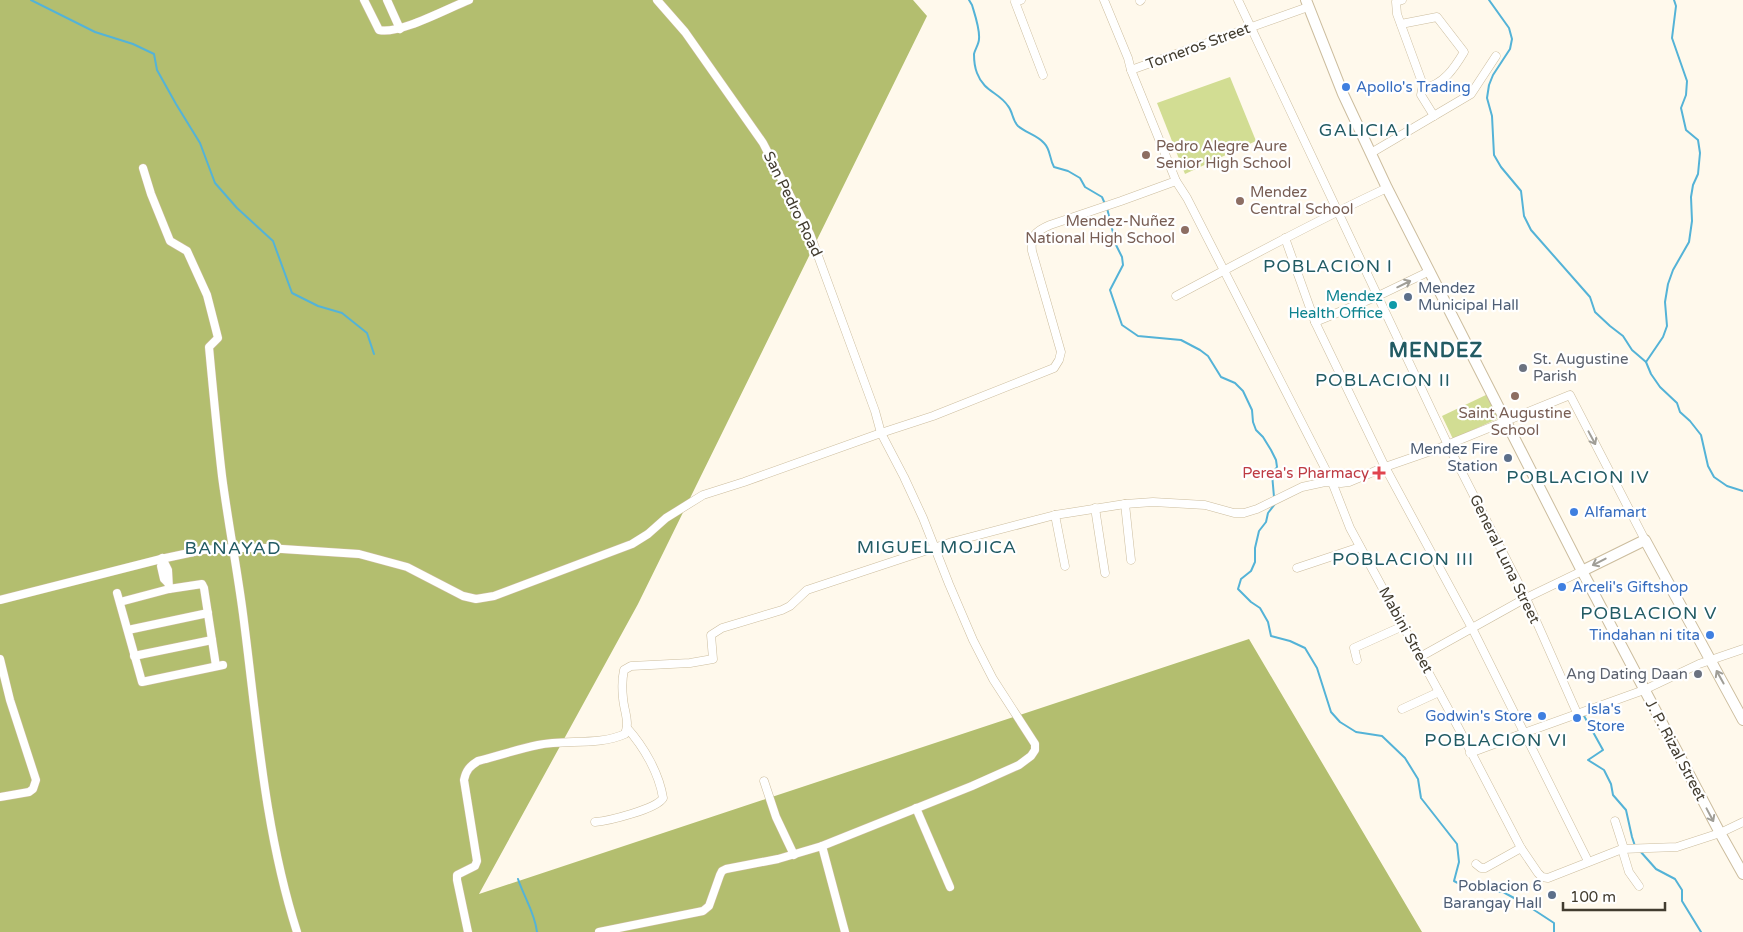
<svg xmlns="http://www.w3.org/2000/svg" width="1743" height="932" viewBox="0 0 1743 932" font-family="'Varela Round',sans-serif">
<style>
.green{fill:#d2dd93}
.forest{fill:#b3be6f}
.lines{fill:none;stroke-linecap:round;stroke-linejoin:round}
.stream{stroke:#54b3d7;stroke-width:2}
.minor-casing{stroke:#ccbd9e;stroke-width:9}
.major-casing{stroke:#ccbd9e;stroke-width:12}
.minor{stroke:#fff;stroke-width:8}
.major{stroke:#fff;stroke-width:10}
.oneway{stroke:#a09e97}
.shop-dot{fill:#3f7fe0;stroke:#fff;stroke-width:2}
.education-dot{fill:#8d6e63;stroke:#fff;stroke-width:2}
.service-dot{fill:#5c6f8a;stroke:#fff;stroke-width:2}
.culture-dot{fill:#0f9aa8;stroke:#fff;stroke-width:2}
.worship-dot{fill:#6b7280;stroke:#fff;stroke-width:2}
.health-dot{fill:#e0444e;stroke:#fff;stroke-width:2}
.labels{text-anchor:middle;stroke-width:4.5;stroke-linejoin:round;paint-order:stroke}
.street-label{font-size:15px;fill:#423c2f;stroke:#fff}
.shop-label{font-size:15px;fill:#366cbe;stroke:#fff;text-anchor:start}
.education-label{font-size:15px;fill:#785e54;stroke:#fff;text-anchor:start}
.service-label{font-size:15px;fill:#4e5e75;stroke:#fff;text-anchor:end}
.culture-label{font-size:15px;fill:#0d838f;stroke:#fff;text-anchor:end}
.worship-label{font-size:15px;fill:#5b616d;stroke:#fff;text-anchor:start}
.health-label{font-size:15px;fill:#be3a42;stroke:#fff;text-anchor:end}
.quarter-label{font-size:18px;letter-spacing:1px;fill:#225b64;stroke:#fff}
.district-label{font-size:20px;font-weight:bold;letter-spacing:1px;fill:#225b64;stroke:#fff}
</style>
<rect width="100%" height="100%" fill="#fff9ec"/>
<g class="green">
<path d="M 1230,77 L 1256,141 L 1185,174 L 1157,103 Z"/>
<path d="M 1488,394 L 1499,418 L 1453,439 L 1442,416 Z"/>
</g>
<path class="forest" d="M 0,0 L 913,0 L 927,16 L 638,604 L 479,894 L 1249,639 L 1422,932 L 0,932 Z"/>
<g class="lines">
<g class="stream">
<path d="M 31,0 L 95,32 L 133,44 L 154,54 L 157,70 L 176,104 L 200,143 L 215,183 L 237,208 L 273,241 L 292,293 L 318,306 L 342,313 L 367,333 L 374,354"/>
<path d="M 969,0 L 972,5 C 975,15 980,29 979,39 C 979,44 975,49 974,54 C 974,59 975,68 977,73 C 984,92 999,92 1008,106 C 1013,112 1012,120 1018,126 C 1026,133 1037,135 1044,143 C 1051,150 1049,158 1054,167 L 1068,171 L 1080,178 L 1085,187 L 1102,197 L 1105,204"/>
<path d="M 1489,0 L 1509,28 L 1512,39 L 1510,49 L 1493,75 L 1489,85 L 1487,98 L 1492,116 L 1494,155 L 1501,167 L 1521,191 L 1524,216 L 1531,230 L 1590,297 L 1595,312 L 1610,326 L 1623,336 L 1632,350 L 1646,362 L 1651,374 L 1660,387 L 1677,403 L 1680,412 L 1690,421 L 1701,435 L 1708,466 L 1714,477 L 1727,486 L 1743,491"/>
<path d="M 1107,208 L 1116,245 L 1122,257 L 1123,265 L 1110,290 L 1122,325 L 1138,336 L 1181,340 L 1200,350 L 1208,356 L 1221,377 L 1235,383 L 1243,391 L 1252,410 L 1253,422 L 1256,430 L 1263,437 L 1271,450 L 1276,460 L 1277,467 L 1272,474 L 1274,497"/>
<path d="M 1646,362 L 1663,337 L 1667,326 L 1665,302 L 1668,284 L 1673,270 L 1689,242 L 1692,221 L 1691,197 L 1693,185 L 1698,174 L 1700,153 L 1698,140 L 1686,130 L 1681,108 L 1686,95 L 1687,81 L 1672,38 L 1676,6 L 1674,0"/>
<path d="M 1275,504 L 1268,513 L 1266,522 L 1259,531 L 1255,548 L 1255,562 L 1251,571 L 1241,579 L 1238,589 L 1251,602 L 1260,608 L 1268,622 L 1271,636 L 1290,641 L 1305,648 L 1317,668 L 1331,712 L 1340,722 L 1356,732 L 1382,736 L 1405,758 L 1418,779 L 1421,798 L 1457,844 L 1459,862 L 1454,881 L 1469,889 L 1503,892 L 1525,904 L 1554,923 L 1554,932"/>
<path d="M 1583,714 L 1603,750 L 1588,760 L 1604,770 L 1611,784 L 1613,795 L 1626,810 L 1632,837 L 1635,846"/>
<path d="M 1640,851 L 1656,869 L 1675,879 L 1682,890 L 1682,901 L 1701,932"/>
<path d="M 518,879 C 524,897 535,913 537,932"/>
</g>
<g class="minor-casing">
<g id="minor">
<path d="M 364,0 L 379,30 C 399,35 448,8 469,0"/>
<path d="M 387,0 L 400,29"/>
<path d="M 657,0 L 685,32 L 763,143 L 810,234 L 875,411 L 881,433 L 904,477 L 923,518 L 949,584 L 973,640 L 993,679 L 1035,744 L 1035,750 L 1031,756 L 1019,765 L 972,786 L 822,846 L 845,932"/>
<path d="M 1021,0 L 1015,2 L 1043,75"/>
<path d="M 1104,0 L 1128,58 L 1131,70 L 1308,7"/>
<path d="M 1238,0 L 1448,445 L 1526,598 L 1577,713"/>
<path d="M 1402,0 L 1396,2 L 1397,14 L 1423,85 L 1421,95 L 1434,116"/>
<path d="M 1140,1 L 1141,0"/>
<path d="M 1401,24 L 1437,17 L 1464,52 C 1455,67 1443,86 1423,88"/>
<path d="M 1131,70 L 1176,181 L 1187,198 L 1332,482 L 1350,528 L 1458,727 L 1521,848 L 1538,873 L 1542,877 L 1548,878 L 1622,849 L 1677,847 L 1720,833 L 1743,822"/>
<path d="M 1371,153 L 1471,94 L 1496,56"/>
<path d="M 143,168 L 151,194 L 170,241 L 187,251 L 207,295 L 218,338 L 209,347 C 213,390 217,433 222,476 C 228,522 237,568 243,614 C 257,721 264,829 297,932"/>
<path d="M 1285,238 L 1315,322 L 1385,467 L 1472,628 L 1588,861"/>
<path d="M 1176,296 C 1246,259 1315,221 1387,188"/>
<path d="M 1315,322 L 1378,296 L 1430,271"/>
<path d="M 1125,504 L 1131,560"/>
<path d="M 1095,508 L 1105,573"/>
<path d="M 1055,515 L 1065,566"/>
<path d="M 162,558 L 168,570 L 169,589"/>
<path d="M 163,562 L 161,566 L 164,579 L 168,583"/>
<path d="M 1297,568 L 1360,547"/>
<path d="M 117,593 L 142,682 L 223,665"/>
<path d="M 0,600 L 161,559 L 203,550 L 233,548 L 267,548 L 359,554 L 407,567 L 463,596 L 476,599 L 494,596 L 632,544 L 648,534 L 666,518 L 703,495 L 744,482 L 881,433 L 933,416 L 1054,368 L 1059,360 L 1061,352 L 1032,251 C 1030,236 1036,231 1050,225 L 1121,201 L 1176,181"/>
<path d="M 120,602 L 169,589 L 202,584 L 204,588 L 216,666"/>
<path d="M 128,630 L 208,613"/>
<path d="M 134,656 L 212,640"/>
<path d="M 1420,657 L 1526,598 L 1582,571"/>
<path d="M 0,659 L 10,700 L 36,780 L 33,789 L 29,792 L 0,797"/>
<path d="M 1357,660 L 1354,648 L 1403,626"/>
<path d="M 1402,709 L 1439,692"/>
<path d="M 1470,753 L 1524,733 L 1644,690 L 1699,664 L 1743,649"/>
<path d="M 764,781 L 776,817 L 794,855"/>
<path d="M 916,808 L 950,887"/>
<path d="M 1615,821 L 1624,849"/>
<path d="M 595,822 C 608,821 657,809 663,798 C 659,773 644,747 627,728"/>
<path d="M 1622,849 L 1629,872 L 1639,886"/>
<path d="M 1476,864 L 1481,868 L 1485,868 L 1521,848"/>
<path d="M 468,932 L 457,880 L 457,875 L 475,866 L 477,861 L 464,780 C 466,770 470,766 478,761 C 498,756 518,749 538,745 C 566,739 598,746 625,734 C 630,722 624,711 623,698 C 622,689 622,679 624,670 L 631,666 L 690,663 L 713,659 L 711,635 L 722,628 L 782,610 L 790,606 L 807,590 L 952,542 L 1055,515 L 1125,504 L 1153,502 L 1205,505 L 1234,513 L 1244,513 L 1257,509 L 1302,487 L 1325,482 L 1341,483 L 1349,482 L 1385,467 L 1437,449 L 1570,395 L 1645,540"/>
<path d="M 599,932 L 703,911 L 709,906 L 720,875 L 722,871 L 726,869 L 778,859 L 822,846"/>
</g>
</g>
<g class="major-casing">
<g id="major">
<path d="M 1306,0 L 1343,94 L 1387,188 L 1582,571 L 1720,833 L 1743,874"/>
<path d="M 1582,571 L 1645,540 L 1743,720"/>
</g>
</g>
<use href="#minor" class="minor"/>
<use href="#major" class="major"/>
</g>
<defs><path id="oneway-shaft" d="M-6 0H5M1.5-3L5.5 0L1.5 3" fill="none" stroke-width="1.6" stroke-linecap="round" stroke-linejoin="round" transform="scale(1.25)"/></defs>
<g class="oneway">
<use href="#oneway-shaft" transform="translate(1404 284) rotate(-26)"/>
<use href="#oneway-shaft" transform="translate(1592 438) rotate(62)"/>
<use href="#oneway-shaft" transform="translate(1599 562) rotate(153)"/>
<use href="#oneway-shaft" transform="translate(1720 677) rotate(-119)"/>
<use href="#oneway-shaft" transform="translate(1710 815) rotate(62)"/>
</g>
<g class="shop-dot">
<circle cx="1346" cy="87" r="5"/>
<circle cx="1574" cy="512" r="5"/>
<circle cx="1562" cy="587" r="5"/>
<circle cx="1710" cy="635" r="5"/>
<circle cx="1542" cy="716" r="5"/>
<circle cx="1577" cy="718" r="5"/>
</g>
<g class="education-dot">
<circle cx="1146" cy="155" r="5"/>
<circle cx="1240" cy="201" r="5"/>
<circle cx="1185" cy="230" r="5"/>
<circle cx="1515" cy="396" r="5"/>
</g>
<g class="service-dot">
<circle cx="1408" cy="297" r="5"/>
<circle cx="1508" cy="458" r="5"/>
<circle cx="1552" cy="895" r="5"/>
</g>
<circle class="culture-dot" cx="1393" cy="305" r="5"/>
<g class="worship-dot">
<circle cx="1523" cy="368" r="5"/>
<circle cx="1698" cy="674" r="5"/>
</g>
<path class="health-dot" d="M1376.5 465.5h5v5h5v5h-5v5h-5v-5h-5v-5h5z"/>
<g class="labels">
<g class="street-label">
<text transform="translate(1198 46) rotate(-20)" y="5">Torneros Street</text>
<text transform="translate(793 204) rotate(64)" y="5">San Pedro Road</text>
<text transform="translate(1505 559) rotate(64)" y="5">General Luna Street</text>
<text transform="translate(1406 630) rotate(61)" y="5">Mabini Street</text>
<text transform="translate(1676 750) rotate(62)" y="5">J. P. Rizal Street</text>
</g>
<g class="shop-label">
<text x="1356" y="92">Apollo's Trading</text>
<text x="1584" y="517">Alfamart</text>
<text x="1572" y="592">Arceli's Giftshop</text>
<text x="1700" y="640" text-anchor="end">Tindahan ni tita</text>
<text x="1587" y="714">Isla's<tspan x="1587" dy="17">Store</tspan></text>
<text x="1532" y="721" text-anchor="end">Godwin's Store</text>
</g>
<g class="education-label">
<text x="1156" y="151">Pedro Alegre Aure<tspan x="1156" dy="17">Senior High School</tspan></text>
<text x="1250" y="197">Mendez<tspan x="1250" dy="17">Central School</tspan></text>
<text x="1175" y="226" text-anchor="end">Mendez-Nuñez<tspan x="1175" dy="17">National High School</tspan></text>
<text x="1515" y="418" text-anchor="middle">Saint Augustine<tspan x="1515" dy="17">School</tspan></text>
</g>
<g class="service-label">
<text x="1418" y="293" text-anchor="start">Mendez<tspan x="1418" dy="17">Municipal Hall</tspan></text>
<text x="1498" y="454">Mendez Fire<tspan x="1498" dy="17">Station</tspan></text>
<text x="1542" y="891">Poblacion 6<tspan x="1542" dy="17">Barangay Hall</tspan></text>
</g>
<g class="culture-label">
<text x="1383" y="301">Mendez<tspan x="1383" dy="17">Health Office</tspan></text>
</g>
<g class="worship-label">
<text x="1533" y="364">St. Augustine<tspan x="1533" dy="17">Parish</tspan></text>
<text x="1688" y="679" text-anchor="end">Ang Dating Daan</text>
</g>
<g class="health-label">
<text x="1369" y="478">Perea's Pharmacy</text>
</g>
<g class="quarter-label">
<text x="1365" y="136">GALICIA I</text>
<text x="1328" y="272">POBLACION I</text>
<text x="1383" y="386">POBLACION II</text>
<text x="1578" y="483">POBLACION IV</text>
<text x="937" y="553">MIGUEL MOJICA</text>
<text x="233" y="554">BANAYAD</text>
<text x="1403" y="565">POBLACION III</text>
<text x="1649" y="619">POBLACION V</text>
<text x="1496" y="746">POBLACION VI</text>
</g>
<g class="district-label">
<text x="1436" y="357">MENDEZ</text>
</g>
</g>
<path d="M1563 902v8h102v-8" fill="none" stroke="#423c2f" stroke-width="2.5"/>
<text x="1570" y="902" font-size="15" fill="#423c2f" stroke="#ffffff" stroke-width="4" paint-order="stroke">100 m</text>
</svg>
